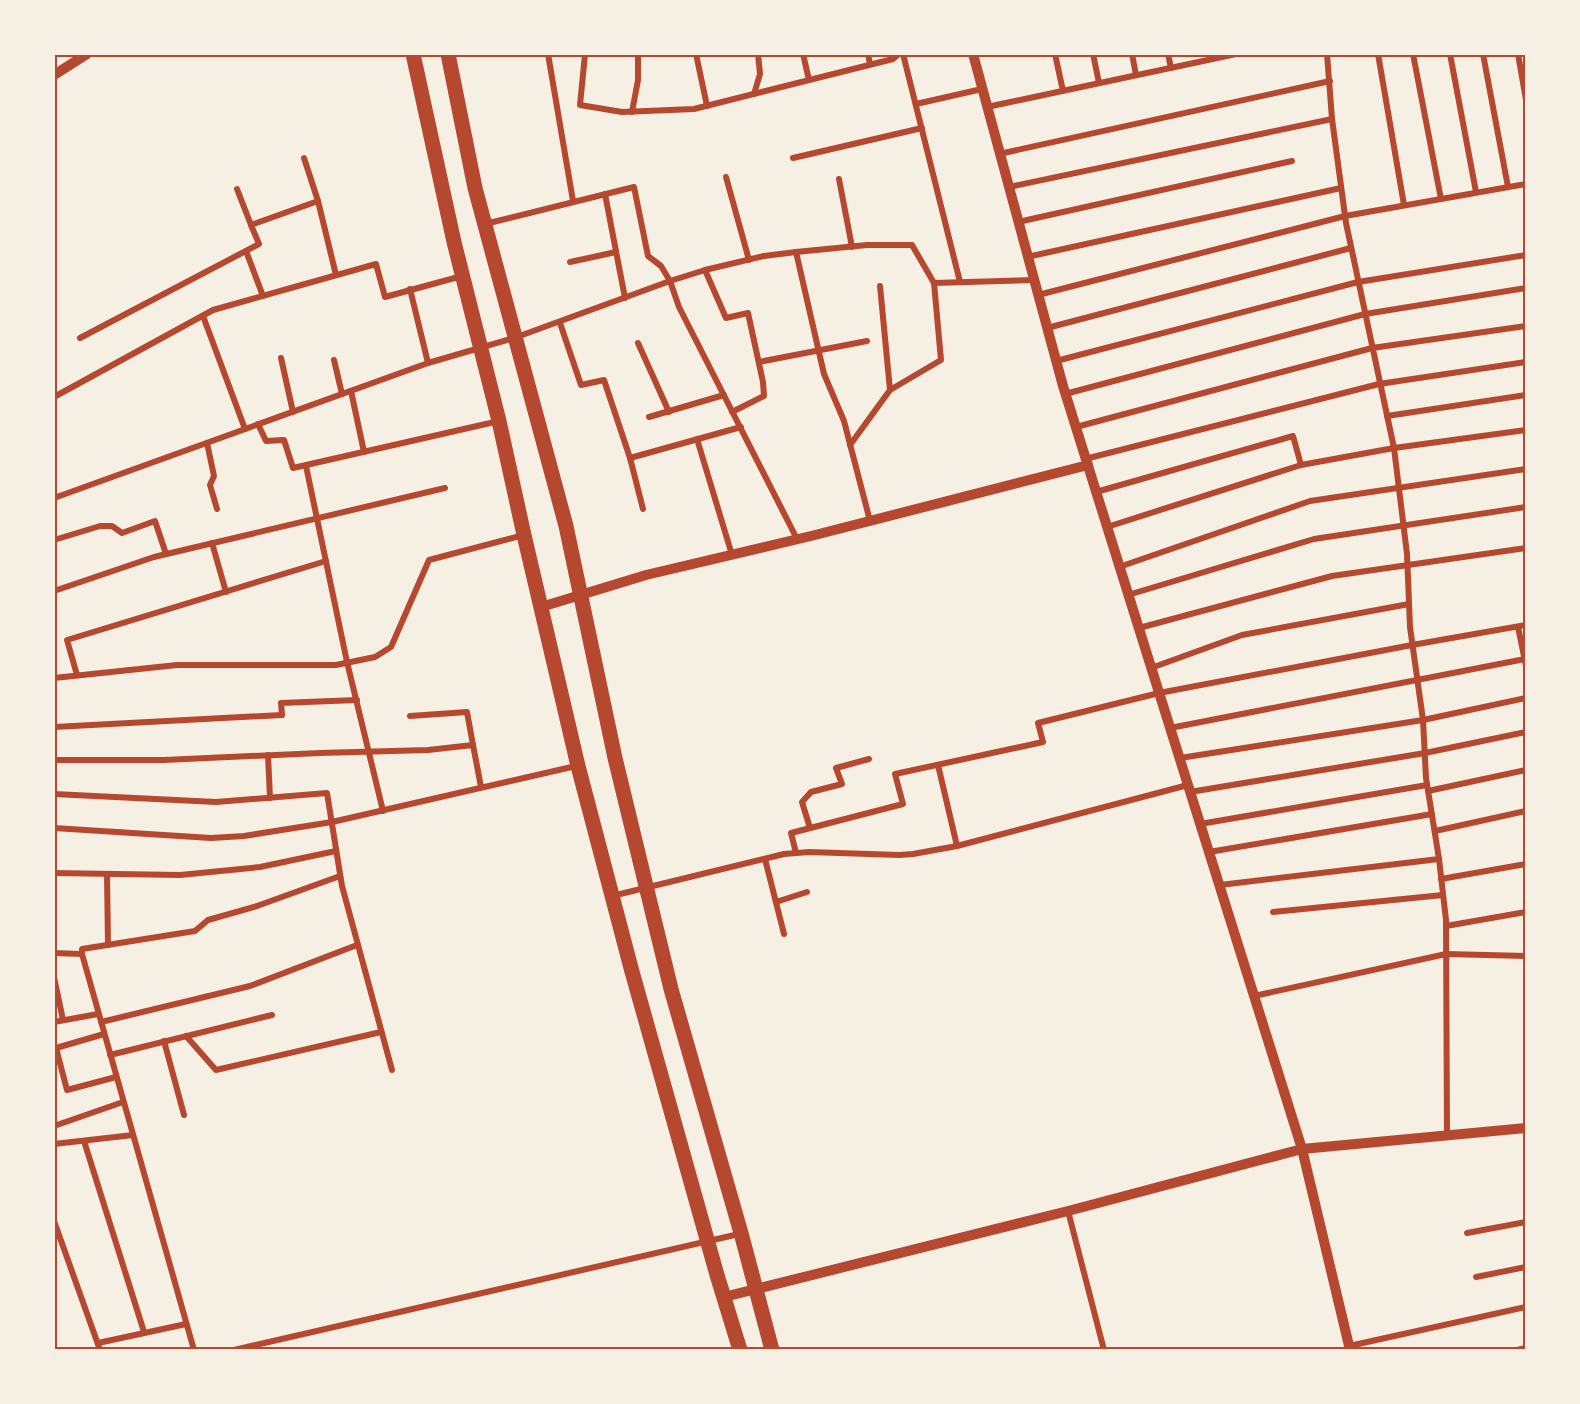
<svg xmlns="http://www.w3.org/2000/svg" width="1580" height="1404" viewBox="0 0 1580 1404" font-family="Helvetica,sans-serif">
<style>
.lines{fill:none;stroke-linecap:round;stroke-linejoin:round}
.minor{stroke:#b5482f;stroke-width:6}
.tertiary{stroke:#b5482f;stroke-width:10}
.primary{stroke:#b5482f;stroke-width:15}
.neatline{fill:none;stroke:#b5482f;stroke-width:2}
</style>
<rect width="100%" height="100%" fill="#f6efe4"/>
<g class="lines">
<g class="minor">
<path d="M 548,54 L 573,201"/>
<path d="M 585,54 L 580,105 L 622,112 L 694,109 L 893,59 L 899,54"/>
<path d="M 696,54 L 707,106"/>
<path d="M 803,54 L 809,80"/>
<path d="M 868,54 L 870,64"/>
<path d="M 903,54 L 960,282"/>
<path d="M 1055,54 L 1063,91"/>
<path d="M 1093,54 L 1099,83"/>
<path d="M 1132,54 L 1136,75"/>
<path d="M 1168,54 L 1171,68"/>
<path d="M 1327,54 L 1332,119 L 1346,223 L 1394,448 L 1407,554 L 1410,627 L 1423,720 L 1426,778 L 1439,859 L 1446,920 L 1447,1135"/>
<path d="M 1378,54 L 1404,205"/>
<path d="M 1413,54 L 1441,199"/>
<path d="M 1450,54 L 1476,192"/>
<path d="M 1483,54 L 1508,187"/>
<path d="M 1518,54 L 1526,100"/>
<path d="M 754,94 L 760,74 L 758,54"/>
<path d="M 916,104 L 982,89"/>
<path d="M 987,107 L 1236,54"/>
<path d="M 632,112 L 638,80 L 638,54"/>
<path d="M 999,154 L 1330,81"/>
<path d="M 304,158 L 318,201 L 336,275"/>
<path d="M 793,158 L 922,128"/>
<path d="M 726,177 L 749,260"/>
<path d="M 839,179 L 852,247"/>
<path d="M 1009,187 L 1332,119"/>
<path d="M 237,189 L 251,225"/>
<path d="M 605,194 L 625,298"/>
<path d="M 1018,222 L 1292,161"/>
<path d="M 485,224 L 634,187 L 648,256 L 661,266 L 670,281 L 679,307 L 797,539"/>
<path d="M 246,251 L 263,296"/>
<path d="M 796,252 L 824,374 L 844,421 L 870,521"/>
<path d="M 1027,257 L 1341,188"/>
<path d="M 570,262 L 616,252"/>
<path d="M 705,270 L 726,318 L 748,313 L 763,382 L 764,396 L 732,412"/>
<path d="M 880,286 L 890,390"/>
<path d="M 410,289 L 428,363"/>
<path d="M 1038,295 L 1345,216 L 1526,184"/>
<path d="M 203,316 L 245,429"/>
<path d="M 560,323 L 581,385 L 604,380 L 630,458 L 643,509"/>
<path d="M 1047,328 L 1351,248"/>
<path d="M 80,338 L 259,244 L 251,225 L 318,201"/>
<path d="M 638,343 L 669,412"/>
<path d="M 281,358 L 293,412"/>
<path d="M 334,360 L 342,394"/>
<path d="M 1056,361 L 1358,282 L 1526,255"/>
<path d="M 759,362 L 867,341"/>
<path d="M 351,391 L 364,452"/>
<path d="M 1065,394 L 1365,314 L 1526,288"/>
<path d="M 54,397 L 213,310 L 376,264 L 385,297 L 462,276"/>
<path d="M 1387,416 L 1526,395"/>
<path d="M 649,417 L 724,395"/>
<path d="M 258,424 L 266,441 L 284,440 L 293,468 L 499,421"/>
<path d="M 1076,427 L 1372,348 L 1526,326"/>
<path d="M 697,439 L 732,555"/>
<path d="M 207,443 L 214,476 L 210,485 L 217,509"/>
<path d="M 850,445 L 890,390 L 941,360 L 934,283"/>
<path d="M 630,458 L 741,427"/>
<path d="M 1085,459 L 1379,384 L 1526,362"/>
<path d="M 306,466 L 347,662 L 383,811"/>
<path d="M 1096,492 L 1293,436 L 1301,465"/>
<path d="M 54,498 L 428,363 L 514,338 L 670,281 L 705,270 L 764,256 L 796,252 L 867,245 L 912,245 L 934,283 L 1034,280"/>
<path d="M 1107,527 L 1301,465 L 1394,448 L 1526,430"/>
<path d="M 54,540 L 100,526 L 112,526 L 122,533 L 155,521 L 166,554"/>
<path d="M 212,543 L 226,592"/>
<path d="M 1119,567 L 1310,501 L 1526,469"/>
<path d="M 54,591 L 154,557 L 445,488"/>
<path d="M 1128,595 L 1314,539 L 1526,507"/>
<path d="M 1518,627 L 1526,666"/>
<path d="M 1139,628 L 1332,576 L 1526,548"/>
<path d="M 1151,668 L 1242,635 L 1409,604"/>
<path d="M 77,675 L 67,640 L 326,561"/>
<path d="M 54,678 L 177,665 L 336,665 L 375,657 L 391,647 L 429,560 L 524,535"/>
<path d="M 410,716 L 467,712 L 473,745"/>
<path d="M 54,727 L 282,715 L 281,703 L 357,700"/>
<path d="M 1170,728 L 1525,659"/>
<path d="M 268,755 L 270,798"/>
<path d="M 1180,758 L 1423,720 L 1526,698"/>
<path d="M 54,760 L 164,760 L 320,753 L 428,750 L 473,745 L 481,787"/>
<path d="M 938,765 L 957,846"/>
<path d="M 1428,791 L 1526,770"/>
<path d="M 1190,792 L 1425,753 L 1526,732"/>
<path d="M 54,794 L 216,802 L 327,793 L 342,886 L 392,1070"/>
<path d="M 1200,824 L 1427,785"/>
<path d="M 54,828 L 211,838 L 244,836 L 332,822 L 576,766"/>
<path d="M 810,828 L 802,802 L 811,792 L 842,784 L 836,768 L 869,759"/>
<path d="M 1435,831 L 1526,811"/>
<path d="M 1209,852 L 1432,814"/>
<path d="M 796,853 L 791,833 L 903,804 L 895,774 L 1043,742 L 1038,723 L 1159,693 L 1412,645 L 1526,625"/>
<path d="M 765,859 L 784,934"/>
<path d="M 54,873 L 180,875 L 260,867 L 336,851"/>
<path d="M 107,874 L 108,945"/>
<path d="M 1441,879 L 1526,864"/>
<path d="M 1220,885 L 1439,859"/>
<path d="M 612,896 L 784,854 L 809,852 L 899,855 L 913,854 L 957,846 L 1188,785"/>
<path d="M 776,902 L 807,892"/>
<path d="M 1273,912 L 1443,895"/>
<path d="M 1446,926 L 1526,912"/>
<path d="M 54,953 L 82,954 L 194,1350"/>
<path d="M 82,954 L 82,949 L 195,931 L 208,920 L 257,906 L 340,876"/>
<path d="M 54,977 L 63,1020"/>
<path d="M 1254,996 L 1446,954 L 1526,956"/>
<path d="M 54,1022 L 98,1014"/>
<path d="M 101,1022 L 250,986 L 357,945"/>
<path d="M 104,1034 L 56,1048 L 67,1090 L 116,1077"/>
<path d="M 186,1036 L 216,1070 L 381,1032"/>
<path d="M 164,1041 L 184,1115"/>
<path d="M 110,1055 L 272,1015"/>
<path d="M 54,1126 L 123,1102"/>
<path d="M 84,1141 L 144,1332"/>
<path d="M 54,1144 L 133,1135"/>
<path d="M 1068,1211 L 1104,1350"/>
<path d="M 54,1221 L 100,1350"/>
<path d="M 1467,1233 L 1526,1222"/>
<path d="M 1476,1277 L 1526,1267"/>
<path d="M 98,1343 L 186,1324"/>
<path d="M 1349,1346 L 1526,1307"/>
<path d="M 234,1350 L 739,1234"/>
<path d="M 1517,1350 L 1526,1348"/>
</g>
<g class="tertiary">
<path d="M 973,54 L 1063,386 L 1302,1149 L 1350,1350"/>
<path d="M 54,75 L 87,54"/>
<path d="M 541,607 L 646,575 L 815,535 L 1088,465"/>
<path d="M 724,1297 L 1068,1211 L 1302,1149 L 1526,1128"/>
</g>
<g class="primary">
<path d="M 413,54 L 454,242 L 499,421 L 524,535 L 578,766 L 631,968 L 717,1275 L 740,1350"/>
<path d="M 448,54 L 475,188 L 566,526 L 615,758 L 671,989 L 741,1233 L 772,1350"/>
</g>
</g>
<rect width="1580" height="1404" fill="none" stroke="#f6efe4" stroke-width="111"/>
<rect x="56" y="56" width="1468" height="1292" class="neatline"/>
</svg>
